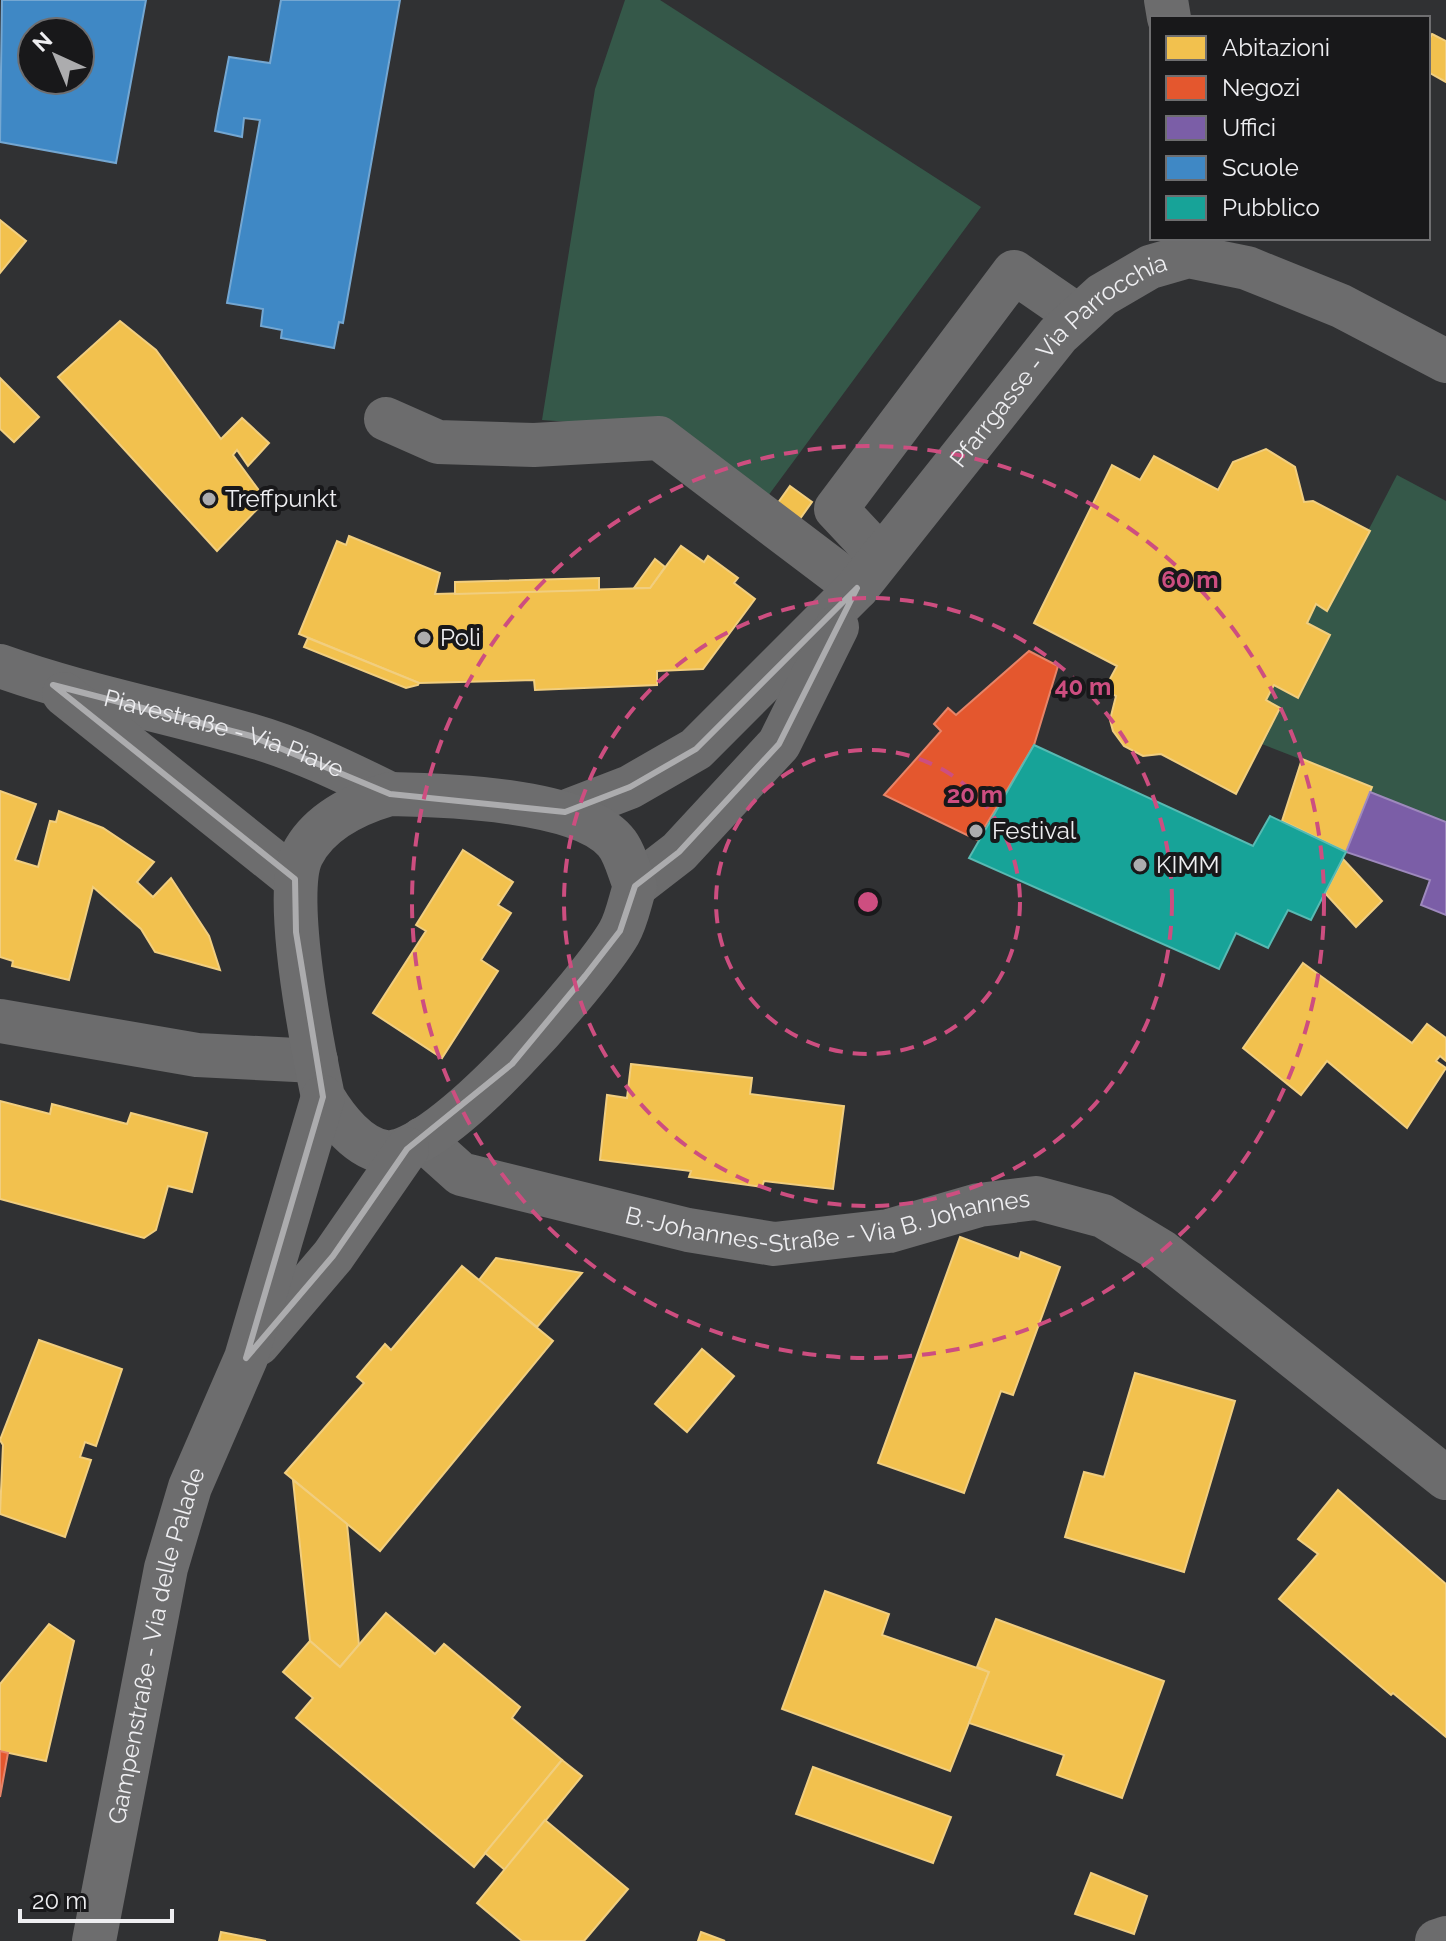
<svg xmlns="http://www.w3.org/2000/svg" width="1446" height="1941" viewBox="0 0 1446 1941" font-family="Raleway,sans-serif">
<style>
.green{fill:#355849}
.homes{fill:#f2c14e;stroke:#f1ce7f;stroke-width:2}
.shops{fill:#e4572e;stroke:#e78468;stroke-width:2}
.offices{fill:#7b5ea7;stroke:#9e89bd;stroke-width:2}
.schools{fill:#3f88c5;stroke:#74a7d2;stroke-width:2;fill-rule:evenodd}
.public{fill:#17a398;stroke:#58bab3;stroke-width:2}
.lines{fill:none;stroke-linecap:round;stroke-linejoin:round}
.minor{stroke:#6c6c6d;stroke-width:44}
.tertiary{stroke:#6c6c6d;stroke-width:44}
.primary{stroke:#6d6d6e;stroke-width:44}
.marked{fill:none;stroke:#acacae;stroke-width:6;stroke-linejoin:round}
.ring{fill:none;stroke:#cd4e80;stroke-width:4;stroke-dasharray:14 10}
.poi-dot{fill:#acacae;stroke:#18181a;stroke-width:3}
.labels{text-anchor:middle;stroke-width:8;stroke-linejoin:round;paint-order:stroke}
.street-label{font-size:24px;fill:#eeeef1;stroke:#18181a}
.poi-label{font-size:24px;fill:#eeeef1;stroke:#18181a;text-anchor:start}
.centre{fill:#cd4e80;stroke:#18181a;stroke-width:4}
.ring-label{font-size:24px;text-anchor:middle;font-weight:bold;fill:#cd4e80;stroke:#18181a;stroke-width:8;stroke-linejoin:round;paint-order:stroke}
</style>
<rect width="100%" height="100%" fill="#303133"/>
<g class="green">
<path d="M 625,0 L 660,0 L 981,207 L 765,500 L 681,430 L 542,420 L 595,89 Z"/>
<path d="M 1397,475 L 1446,501 L 1446,822 L 1370,792 L 1372,787 L 1262,744 L 1280,708 L 1266,700 L 1274,685 L 1298,697 L 1330,635 L 1307,623 L 1316,604 L 1327,610 Z"/>
</g>
<g class="homes">
<path d="M 1432,34 L 1446,41 L 1446,82 L 1428,72 L 1428,42 Z"/>
<path d="M 0,220 L 26,241 L 0,273 Z"/>
<path d="M 120,321 L 156,350 L 221,439 L 242,418 L 269,443 L 248,466 L 237,450 L 233,455 L 266,500 L 217,551 L 58,377 Z"/>
<path d="M 0,378 L 39,417 L 14,442 L 0,429 Z"/>
<path d="M 1266,449 L 1295,467 L 1304,502 L 1313,501 L 1370,531 L 1327,611 L 1316,604 L 1307,623 L 1330,635 L 1298,698 L 1274,685 L 1266,700 L 1280,708 L 1236,794 L 1161,754 L 1143,756 L 1124,746 L 1113,731 L 1110,720 L 1116,696 L 1104,690 L 1117,666 L 1034,623 L 1112,465 L 1140,480 L 1154,456 L 1218,490 L 1233,462 Z"/>
<path d="M 790,486 L 812,502 L 797,523 L 775,507 Z"/>
<path d="M 349,536 L 440,573 L 435,594 L 650,588 L 681,546 L 704,562 L 708,556 L 738,578 L 734,583 L 755,599 L 703,669 L 657,671 L 657,685 L 535,690 L 534,680 L 419,683 L 299,634 L 337,541 L 346,545 Z"/>
<path d="M 655,559 L 665,567 L 650,588 L 634,588 Z"/>
<path d="M 599,578 L 599,590 L 455,594 L 455,582 Z"/>
<path d="M 308,638 L 419,683 L 418,685 L 406,688 L 304,647 Z"/>
<path d="M 1302,759 L 1372,787 L 1346,852 L 1282,821 Z"/>
<path d="M 0,791 L 36,804 L 15,860 L 38,867 L 50,821 L 56,822 L 59,811 L 103,828 L 154,862 L 137,882 L 153,897 L 171,878 L 209,936 L 220,970 L 155,952 L 141,929 L 93,887 L 69,980 L 12,966 L 13,961 L 0,957 Z"/>
<path d="M 463,850 L 513,882 L 498,905 L 511,913 L 481,960 L 498,971 L 442,1058 L 373,1013 L 426,931 L 416,925 Z"/>
<path d="M 1343,859 L 1382,901 L 1356,927 L 1325,893 Z"/>
<path d="M 1303,963 L 1412,1043 L 1427,1024 L 1446,1038 L 1446,1061 L 1440,1056 L 1436,1061 L 1446,1068 L 1407,1128 L 1327,1061 L 1301,1095 L 1243,1048 Z"/>
<path d="M 631,1064 L 752,1078 L 750,1094 L 844,1106 L 833,1189 L 764,1181 L 762,1187 L 689,1177 L 691,1171 L 600,1160 L 607,1095 L 627,1098 Z"/>
<path d="M 0,1101 L 50,1114 L 52,1104 L 127,1124 L 131,1113 L 207,1133 L 192,1192 L 168,1186 L 156,1230 L 144,1238 L 0,1199 Z"/>
<path d="M 960,1237 L 1019,1259 L 1021,1252 L 1060,1267 L 1013,1395 L 1001,1391 L 964,1493 L 878,1463 Z"/>
<path d="M 496,1258 L 582,1273 L 537,1327 L 479,1280 Z"/>
<path d="M 462,1266 L 553,1341 L 380,1551 L 285,1473 L 364,1383 L 357,1377 L 385,1344 L 391,1350 Z"/>
<path d="M 39,1340 L 122,1369 L 96,1446 L 85,1442 L 80,1457 L 91,1460 L 65,1537 L 0,1514 L 3,1445 L 0,1440 Z"/>
<path d="M 702,1349 L 734,1376 L 687,1432 L 655,1404 Z"/>
<path d="M 1135,1373 L 1235,1401 L 1184,1572 L 1065,1537 L 1084,1472 L 1104,1477 Z"/>
<path d="M 293,1480 L 347,1524 L 359,1645 L 340,1667 L 310,1641 Z"/>
<path d="M 1338,1490 L 1446,1584 L 1446,1737 L 1393,1693 L 1391,1695 L 1279,1599 L 1318,1554 L 1298,1539 Z"/>
<path d="M 825,1591 L 889,1614 L 882,1635 L 989,1672 L 950,1771 L 782,1709 Z"/>
<path d="M 386,1613 L 435,1654 L 444,1644 L 520,1707 L 512,1718 L 562,1760 L 474,1867 L 296,1718 L 313,1698 L 283,1672 L 310,1641 L 340,1667 Z"/>
<path d="M 996,1619 L 1164,1681 L 1122,1798 L 1057,1775 L 1064,1755 L 969,1723 L 989,1672 L 977,1667 Z"/>
<path d="M 49,1624 L 74,1641 L 46,1761 L 0,1751 L 0,1684 Z"/>
<path d="M 562,1760 L 582,1776 L 505,1870 L 485,1853 Z"/>
<path d="M 813,1767 L 951,1817 L 933,1863 L 796,1814 Z"/>
<path d="M 545,1820 L 628,1889 L 584,1941 L 522,1941 L 477,1903 Z"/>
<path d="M 1091,1873 L 1147,1896 L 1134,1934 L 1075,1914 Z"/>
<path d="M 221,1932 L 266,1941 L 219,1941 Z"/>
<path d="M 701,1932 L 725,1941 L 698,1941 Z"/>
</g>
<g class="shops">
<path d="M 1029,651 L 1058,666 L 1034,745 L 977,840 L 884,795 L 941,731 L 934,724 L 948,708 L 956,715 Z"/>
<path d="M 0,1751 L 8,1753 L 0,1797 Z"/>
</g>
<path class="offices" d="M 1370,792 L 1446,822 L 1446,915 L 1421,905 L 1430,880 L 1346,852 Z"/>
<g class="schools">
<path d="M 2,0 L 146,0 L 116,163 L 0,142 ZM 32,32 L 80,32 L 80,80 L 32,80 Z"/>
<path d="M 281,0 L 400,0 L 343,323 L 339,322 L 334,348 L 281,338 L 282,330 L 261,326 L 263,309 L 227,303 L 260,120 L 244,118 L 242,137 L 215,131 L 218,114 L 229,57 L 270,63 Z"/>
</g>
<path class="public" d="M 1034,745 L 1253,846 L 1270,816 L 1346,852 L 1311,920 L 1288,910 L 1268,948 L 1236,933 L 1219,969 L 969,858 Z"/>
<g class="lines">
<g class="minor">
<path d="M 1166,0 L 1169,18"/>
<path d="M 386,419 L 438,442 L 534,445 L 659,438 L 857,588"/>
<path d="M 881,557 L 836,509 L 1014,272 L 1078,316"/>
<path d="M 0,1021 L 197,1055 L 316,1061"/>
<path id="s1" d="M 422,1139 L 461,1174 L 688,1230 L 774,1244 L 889,1231 L 979,1205 L 1036,1198 L 1103,1216 L 1161,1251 L 1446,1478"/>
<path d="M 1437,1941 L 1446,1938"/>
</g>
<g class="tertiary">
<path id="s2" d="M 565,812 L 630,787 L 696,749 L 857,588 L 1058,335 L 1102,295 L 1150,267 L 1188,256 L 1247,268 L 1341,306 L 1446,361"/>
<path d="M 635,886 L 679,852 L 779,744 L 837,627"/>
</g>
<g class="primary">
<path id="s3" d="M 0,666 C 81,695 166,711 249,735 C 298,749 344,771 390,794"/>
<path d="M 64,694 L 295,879"/>
<path d="M 390,794 C 444,795 578,799 615,841 C 625,852 629,872 635,886 C 630,901 627,919 619,933 C 592,979 439,1158 386,1152 C 359,1149 336,1119 323,1097 C 313,1049 282,895 302,855 C 319,821 356,804 390,794 Z"/>
<path d="M 258,1344 L 333,1256 L 407,1149"/>
<path id="s4" d="M 94,1941 L 166,1568 L 190,1487 L 246,1358 L 323,1097"/>
</g>
</g>
<path class="marked" d="M 857,588 L 779,744 L 679,852 L 635,886 L 620,931 L 585,976 L 512,1064 L 407,1149 L 333,1256 L 246,1358 L 323,1097 L 296,932 L 295,879 L 53,685 L 251,736 L 390,794 L 565,812 L 630,787 L 696,749 Z"/>
<g class="ring">
<circle cx="868" cy="902" r="152"/>
<circle cx="868" cy="902" r="304"/>
<circle cx="868" cy="902" r="456"/>
</g>
<g class="poi-dot">
<circle cx="209" cy="499" r="8"/>
<circle cx="424" cy="638" r="8"/>
<circle cx="976" cy="831" r="8"/>
<circle cx="1140" cy="865" r="8"/>
</g>
<g class="labels">
<g class="street-label">
<text dy="8" stroke="none"><textPath href="#s2" startOffset="680">Pfarrgasse - Via Parrocchia</textPath></text>
<text dy="8" stroke="none"><textPath href="#s3" startOffset="234">Piavestraße - Via Piave</textPath></text>
<text dy="8" stroke="none"><textPath href="#s1" startOffset="428">B.-Johannes-Straße - Via B. Johannes</textPath></text>
<text dy="8" stroke="none"><textPath href="#s4" startOffset="302">Gampenstraße - Via delle Palade</textPath></text>
</g>
<g class="poi-label">
<text x="225" y="507">Treffpunkt</text>
<text x="440" y="646">Poli</text>
<text x="992" y="839">Festival</text>
<text x="1156" y="873">KIMM</text>
</g>
</g>
<circle cx="868" cy="902" r="12" class="centre"/>
<g class="ring-label">
<text x="1190" y="588">60 m</text>
<text x="1083" y="695">40 m</text>
<text x="975" y="803">20 m</text>
</g>
<rect x="1150" y="16" width="280" height="224" fill="#18181a" stroke="#6e6e70" stroke-width="2"/>
<rect x="1166" y="36" width="40" height="24" fill="#f2c14e" stroke="#6e6e70" stroke-width="2"/>
<text x="1222" y="56" font-size="24" fill="#eeeef1">Abitazioni</text>
<rect x="1166" y="76" width="40" height="24" fill="#e4572e" stroke="#6e6e70" stroke-width="2"/>
<text x="1222" y="96" font-size="24" fill="#eeeef1">Negozi</text>
<rect x="1166" y="116" width="40" height="24" fill="#7b5ea7" stroke="#6e6e70" stroke-width="2"/>
<text x="1222" y="136" font-size="24" fill="#eeeef1">Uffici</text>
<rect x="1166" y="156" width="40" height="24" fill="#3f88c5" stroke="#6e6e70" stroke-width="2"/>
<text x="1222" y="176" font-size="24" fill="#eeeef1">Scuole</text>
<rect x="1166" y="196" width="40" height="24" fill="#17a398" stroke="#6e6e70" stroke-width="2"/>
<text x="1222" y="216" font-size="24" fill="#eeeef1">Pubblico</text>
<g transform="translate(56 56) rotate(316)"><circle r="38" fill="#18181a" stroke="#6e6e70" stroke-width="2"/>
<path d="M0-6L14 30L0 20L-14 30Z" fill="#acacae"/>
<text y="-12" font-size="22" font-weight="bold" text-anchor="middle" fill="#eeeef1">N</text>
</g>
<path d="M20 1909v12h152v-12" fill="none" stroke="#eeeef1" stroke-width="4"/>
<text x="32" y="1909" font-size="24" fill="#eeeef1" stroke="#18181a" stroke-width="6" paint-order="stroke">20 m</text>
</svg>
